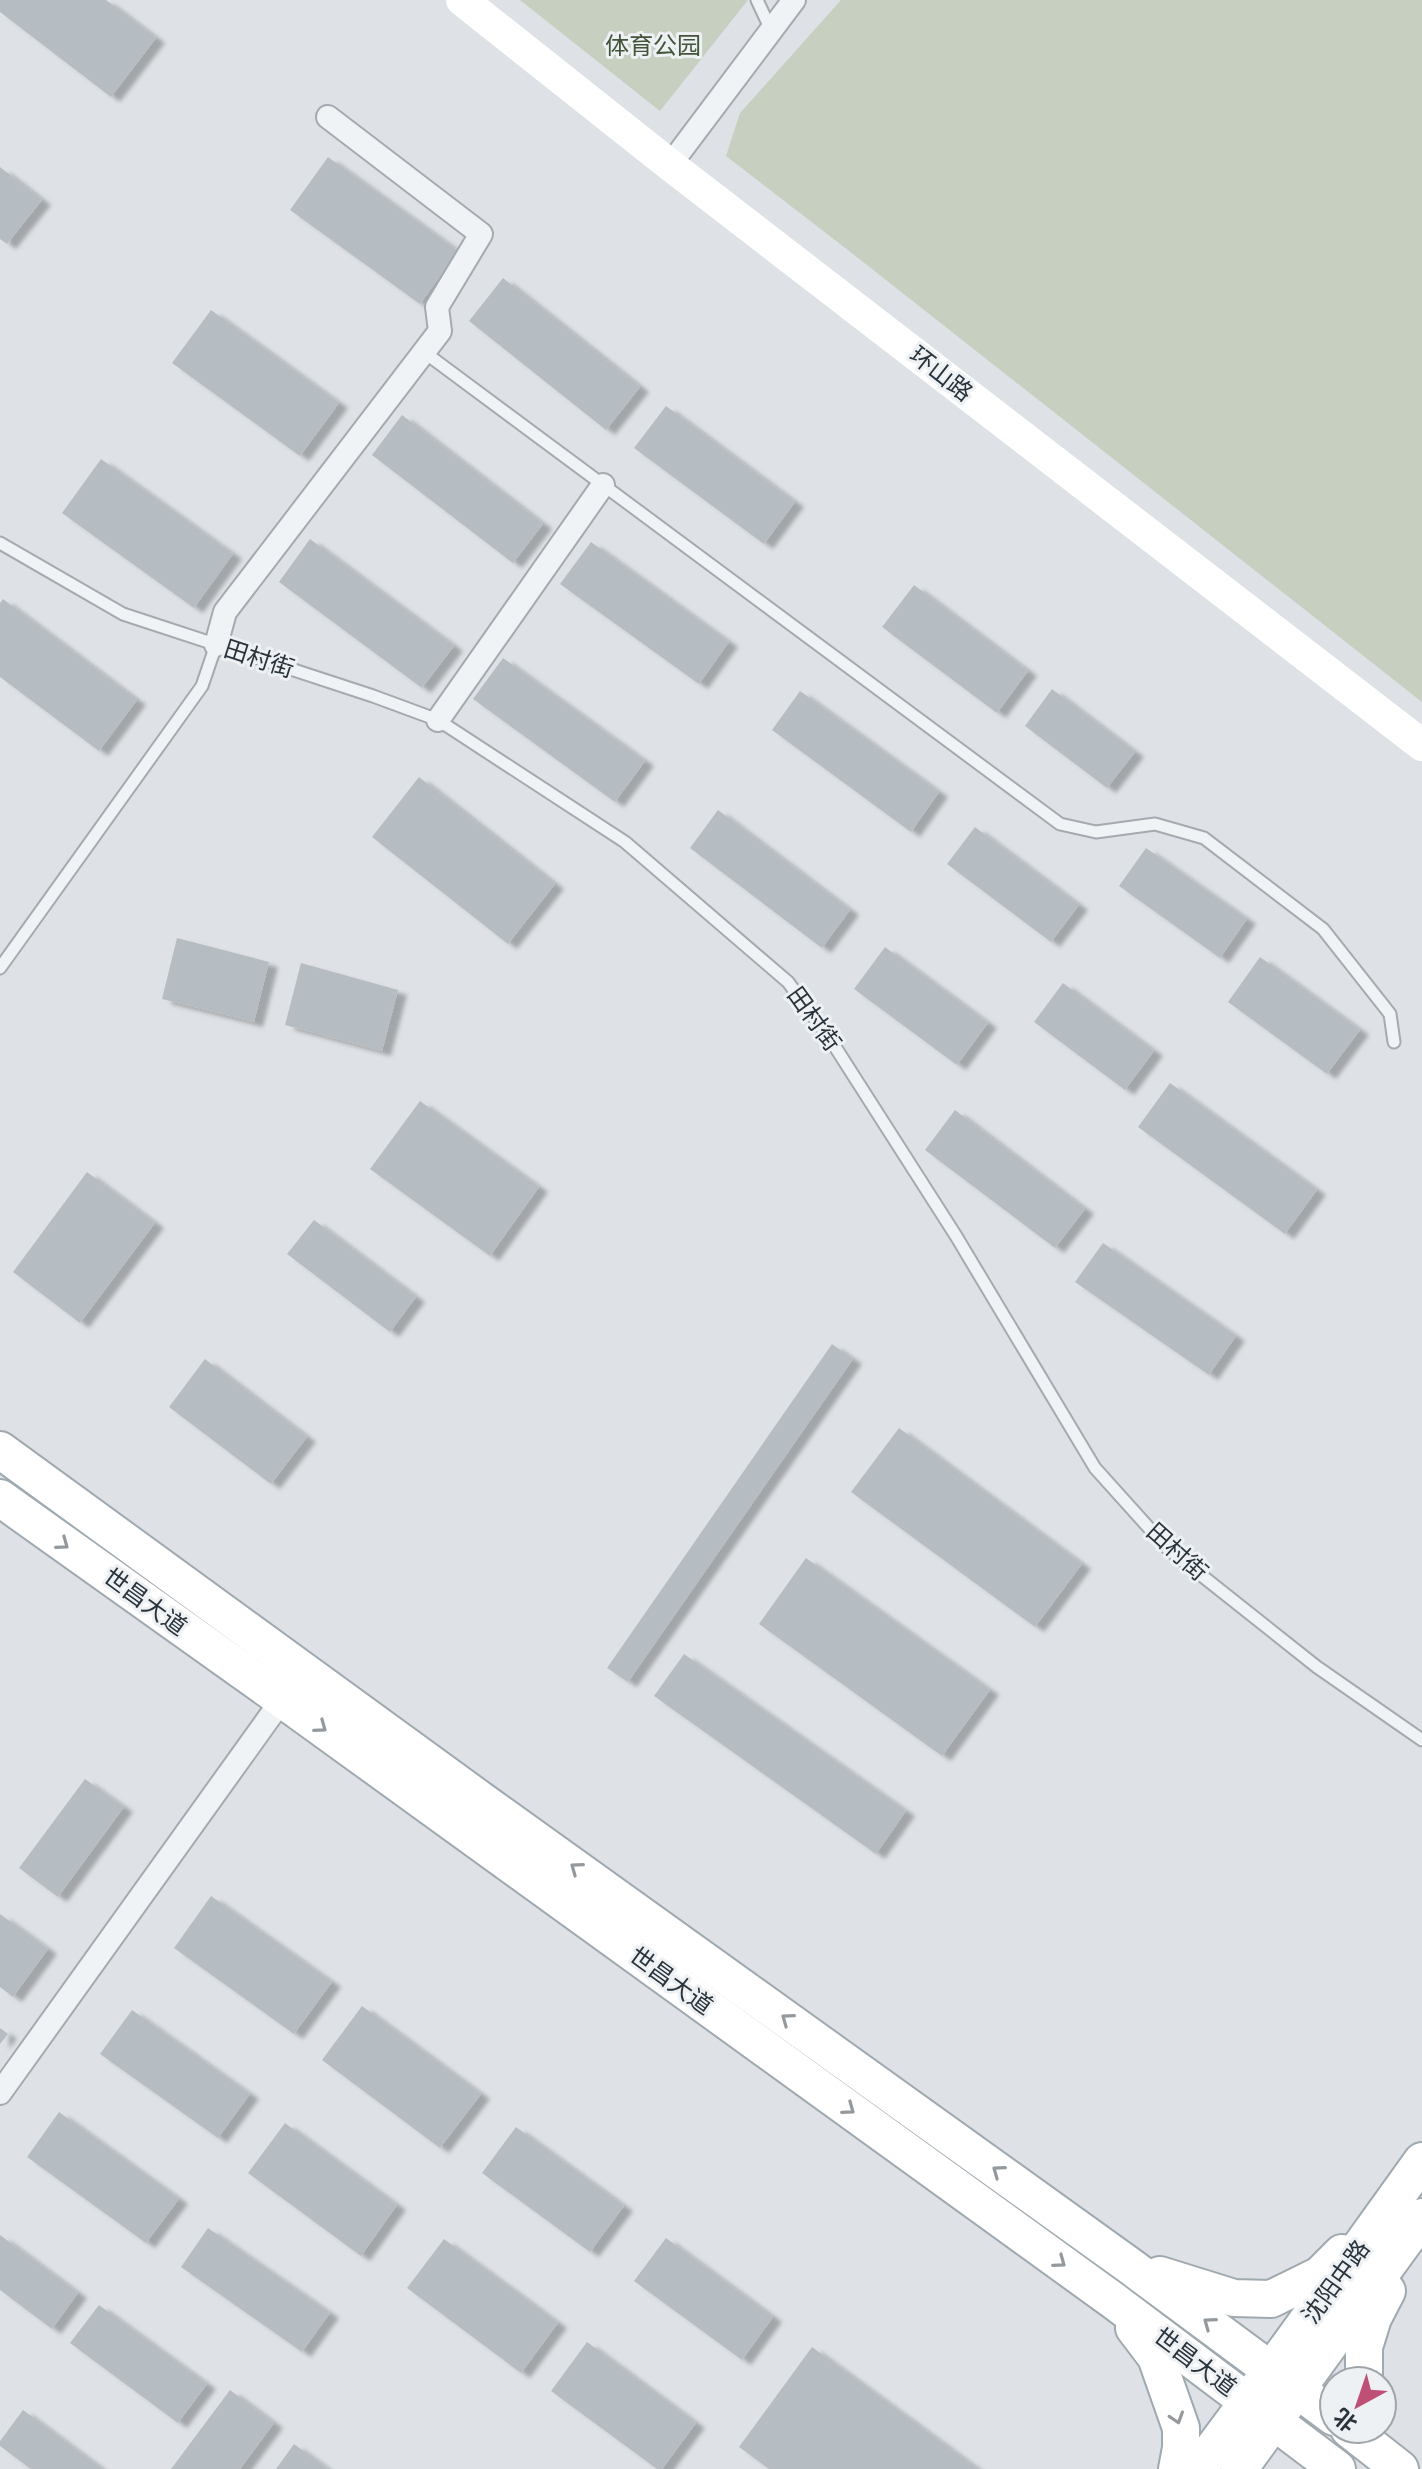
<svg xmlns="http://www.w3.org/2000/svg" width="1422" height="2469" viewBox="0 0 1422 2469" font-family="Inter,'Noto Sans SC',sans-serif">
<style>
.green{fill:#c6cfc0}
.building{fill:#b6bdc2;filter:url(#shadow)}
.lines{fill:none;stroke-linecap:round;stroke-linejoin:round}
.service-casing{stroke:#a4aaaf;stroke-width:15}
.minor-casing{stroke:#a4aaaf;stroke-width:26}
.primary-casing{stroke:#9fa9b0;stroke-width:40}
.service{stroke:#f0f3f5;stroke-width:11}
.minor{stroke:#f0f3f5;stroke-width:22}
.secondary{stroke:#fff;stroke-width:32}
.primary{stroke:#fff;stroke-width:36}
.oneway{stroke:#94999d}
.labels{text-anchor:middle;stroke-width:6;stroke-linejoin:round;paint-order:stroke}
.park-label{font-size:24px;fill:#435538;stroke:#edf1f4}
.street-label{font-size:24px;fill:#29333b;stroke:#edf1f4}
</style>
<defs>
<filter id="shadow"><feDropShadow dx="9" dy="5" stdDeviation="2" flood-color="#0004"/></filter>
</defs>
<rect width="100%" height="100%" fill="#dee2e6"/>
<g class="green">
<path d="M 520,0 L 748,0 L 660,111 Z"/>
<path d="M 841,0 L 1422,0 L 1422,702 L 853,254 L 726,156 L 740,113 Z"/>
</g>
<g class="building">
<path d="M 0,0 L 106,0 L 156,38 L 111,97 L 0,12 Z"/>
<path d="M 328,157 L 458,251 L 420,304 L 290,210 Z"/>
<path d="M 0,167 L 42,200 L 7,244 L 0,239 Z"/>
<path d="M 503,278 L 640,387 L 606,430 L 469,321 Z"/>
<path d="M 211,310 L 339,403 L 300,456 L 172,363 Z"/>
<path d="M 666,406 L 795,502 L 764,544 L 634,448 Z"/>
<path d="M 402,415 L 543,524 L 513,563 L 372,455 Z"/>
<path d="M 101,459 L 233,554 L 194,608 L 62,513 Z"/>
<path d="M 310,539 L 454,646 L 422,688 L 279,582 Z"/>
<path d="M 591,542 L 729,642 L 699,684 L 560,584 Z"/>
<path d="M 914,585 L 1028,671 L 997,713 L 882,627 Z"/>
<path d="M 3,599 L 137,700 L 99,751 L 0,677 L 0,603 Z"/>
<path d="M 503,658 L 645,761 L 615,802 L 473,699 Z"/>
<path d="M 1052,689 L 1135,752 L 1107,788 L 1025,726 Z"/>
<path d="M 800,691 L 939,792 L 911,832 L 772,730 Z"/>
<path d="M 419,777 L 555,884 L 508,944 L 372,837 Z"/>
<path d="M 718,810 L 850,910 L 822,948 L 690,848 Z"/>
<path d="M 975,827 L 1079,905 L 1051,942 L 947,864 Z"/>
<path d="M 1146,848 L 1247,919 L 1220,958 L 1119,886 Z"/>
<path d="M 177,938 L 269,962 L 254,1022 L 162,999 Z"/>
<path d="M 885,947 L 988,1023 L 957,1065 L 854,989 Z"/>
<path d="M 1260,957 L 1360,1030 L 1327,1074 L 1228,1002 Z"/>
<path d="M 301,963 L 398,990 L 382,1051 L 285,1025 Z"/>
<path d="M 1063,983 L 1154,1051 L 1125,1090 L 1034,1022 Z"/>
<path d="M 1170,1083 L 1317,1190 L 1285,1234 L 1138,1127 Z"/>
<path d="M 420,1101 L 539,1187 L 490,1256 L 370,1169 Z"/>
<path d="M 955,1110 L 1085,1209 L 1055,1248 L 925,1150 Z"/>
<path d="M 87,1172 L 155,1223 L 80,1323 L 13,1272 Z"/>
<path d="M 314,1220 L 416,1297 L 390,1332 L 287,1254 Z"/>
<path d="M 1103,1243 L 1236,1336 L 1209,1375 L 1075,1282 Z"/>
<path d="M 832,1344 L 853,1359 L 628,1682 L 607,1668 Z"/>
<path d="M 205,1359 L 307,1437 L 271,1484 L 169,1407 Z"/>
<path d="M 899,1428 L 1082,1564 L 1035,1627 L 851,1492 Z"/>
<path d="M 806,1558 L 990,1690 L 942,1756 L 759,1624 Z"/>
<path d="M 684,1654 L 906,1811 L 876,1854 L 654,1696 Z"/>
<path d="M 85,1779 L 124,1807 L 58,1897 L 19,1868 Z"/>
<path d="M 211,1896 L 332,1982 L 294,2034 L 174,1948 Z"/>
<path d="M 0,1914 L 48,1949 L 13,1997 L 0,1987 Z"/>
<path d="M 362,2006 L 481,2094 L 440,2148 L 322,2060 Z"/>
<path d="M 132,2010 L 250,2094 L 218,2138 L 100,2054 Z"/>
<path d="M 0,2028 L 8,2034 L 0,2044 Z"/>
<path d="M 59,2112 L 179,2199 L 146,2243 L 27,2157 Z"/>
<path d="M 285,2123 L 397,2205 L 361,2256 L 248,2173 Z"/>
<path d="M 516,2127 L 624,2206 L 590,2252 L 482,2173 Z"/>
<path d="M 208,2228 L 330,2313 L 302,2352 L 181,2267 Z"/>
<path d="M 0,2235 L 78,2293 L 52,2329 L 0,2290 Z"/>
<path d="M 666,2238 L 773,2317 L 742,2360 L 634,2281 Z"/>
<path d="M 444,2239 L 558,2323 L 521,2373 L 407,2288 Z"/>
<path d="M 99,2305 L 207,2384 L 178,2423 L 70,2343 Z"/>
<path d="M 587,2342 L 696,2423 L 662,2469 L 657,2469 L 551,2391 Z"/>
<path d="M 812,2347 L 978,2469 L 769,2469 L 739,2447 Z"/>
<path d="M 230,2390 L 274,2423 L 240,2469 L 171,2469 Z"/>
<path d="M 23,2410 L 102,2469 L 31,2469 L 0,2446 L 0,2441 Z"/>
<path d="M 294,2444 L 328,2469 L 276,2469 Z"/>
</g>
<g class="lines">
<g class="service-casing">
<g id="service">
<path d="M 757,0 L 771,30"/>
<path d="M 424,352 L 1060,824 L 1096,832 L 1155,824 L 1204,838 L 1323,929 L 1390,1014 L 1394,1042"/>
<path d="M 0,543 L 123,614 L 373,696 L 438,720 L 625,842 L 788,982 L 832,1042 L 956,1236 L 1095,1468 L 1167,1548 L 1317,1667 L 1422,1740"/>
<path d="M 0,968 L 202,686 L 216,645"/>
</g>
</g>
<g class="minor-casing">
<g id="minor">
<path d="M 670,165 L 794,0"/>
<path d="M 216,645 L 225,612 L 440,331 L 437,307 L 481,234 L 328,117"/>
<path d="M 438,720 L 603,485"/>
<path d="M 0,2093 L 289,1690"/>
</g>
</g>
<g class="primary-casing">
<g id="primary">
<path d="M 0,1450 L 482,1801 L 1130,2266 L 1334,2417"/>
<path d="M 0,1498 L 282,1699 L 1114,2301 L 1337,2469"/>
<path d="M 1160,2275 L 1234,2298 L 1271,2299 L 1320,2275 L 1342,2253"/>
<path d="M 1134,2328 L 1156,2357 L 1181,2428 L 1181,2448 L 1177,2469"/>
<path d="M 1364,2381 L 1364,2347 L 1373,2318 L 1387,2291"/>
<path d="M 1349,2429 L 1400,2469"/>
<path d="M 1198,2469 L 1292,2342 L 1422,2161"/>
<path d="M 1239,2469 L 1422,2217"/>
</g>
</g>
<use href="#service" class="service"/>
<use href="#minor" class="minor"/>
<path class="secondary" d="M 462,0 L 670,165 L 1422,745"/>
<use href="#primary" class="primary"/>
</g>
<defs><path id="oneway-chevron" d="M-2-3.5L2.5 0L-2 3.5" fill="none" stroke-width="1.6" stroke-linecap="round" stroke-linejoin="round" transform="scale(2)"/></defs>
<g class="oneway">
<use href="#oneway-chevron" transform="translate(63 1544) rotate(36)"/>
<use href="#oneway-chevron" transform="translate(321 1727) rotate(36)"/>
<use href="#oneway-chevron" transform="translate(576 1868) rotate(-144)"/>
<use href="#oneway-chevron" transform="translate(787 2019) rotate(-144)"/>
<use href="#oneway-chevron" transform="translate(849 2109) rotate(36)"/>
<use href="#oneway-chevron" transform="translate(998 2171) rotate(-144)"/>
<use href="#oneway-chevron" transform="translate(1060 2262) rotate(36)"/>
<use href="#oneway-chevron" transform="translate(1209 2323) rotate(-144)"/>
<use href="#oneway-chevron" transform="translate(1177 2418) rotate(72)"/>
</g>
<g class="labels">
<g class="park-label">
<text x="653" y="54">体育公园</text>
</g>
<g class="street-label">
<text transform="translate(941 374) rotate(38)" y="8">环山路</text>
<text transform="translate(259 659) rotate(18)" y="8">田村街</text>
<text transform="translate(814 1019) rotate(54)" y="8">田村街</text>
<text transform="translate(1177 1552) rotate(42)" y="8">田村街</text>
<text transform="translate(145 1602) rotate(36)" y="8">世昌大道</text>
<text transform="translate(671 1981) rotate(36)" y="8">世昌大道</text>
<text transform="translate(1336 2282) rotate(-54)" y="8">沈阳中路</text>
<text transform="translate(1195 2362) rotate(37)" y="8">世昌大道</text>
</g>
</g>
<g transform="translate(1358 2405) rotate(220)"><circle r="38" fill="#edf1f4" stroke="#9fa5aa" stroke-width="2"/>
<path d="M0-6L14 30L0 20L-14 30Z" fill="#be5075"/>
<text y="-12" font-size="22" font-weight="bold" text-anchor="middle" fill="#29333b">北</text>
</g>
</svg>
